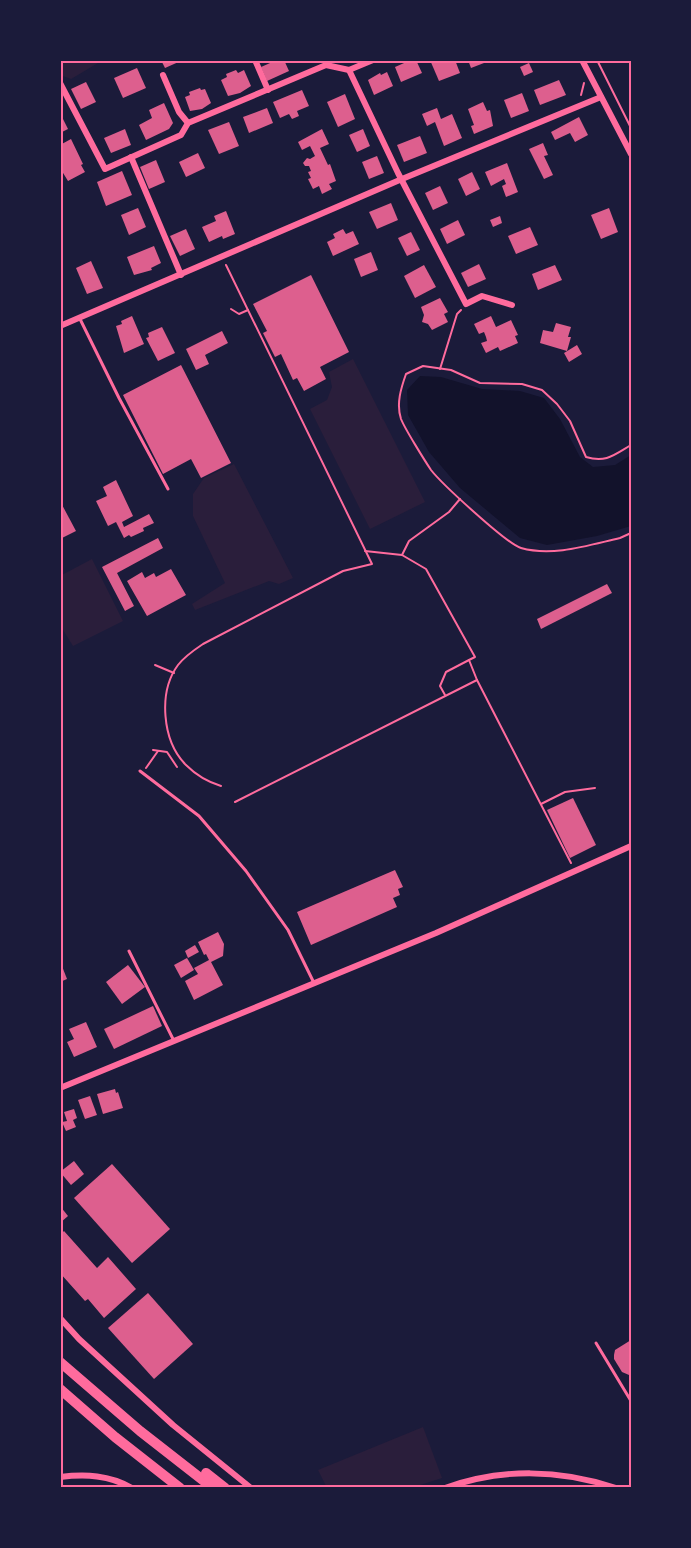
<svg xmlns="http://www.w3.org/2000/svg" width="691" height="1548" viewBox="0 0 691 1548" font-family="Mulish,sans-serif">
<style>
.green{fill:#2a1e3b}
.water{fill:#12122b}
.building{fill:#dd5f8e}
.lines{fill:none;stroke-linecap:round;stroke-linejoin:round}
.path{stroke:#ff6b9d;stroke-width:2}
.service{stroke:#ff6b9d;stroke-width:3}
.minor{stroke:#ff6b9d;stroke-width:6}
.trunk{stroke:#ff6b9d;stroke-width:10}
.neatline{fill:none;stroke:#ff6b9d;stroke-width:2}
</style>
<rect width="100%" height="100%" fill="#1b1b3a"/>
<g class="green">
<path d="M 60,60 L 103,60 L 71,79 L 60,75 Z"/>
<path d="M 353,359 L 425,502 L 370,529 L 310,409 L 327,400 L 332,387 L 329,372 Z"/>
<path d="M 234,464 L 293,578 L 279,584 L 269,581 L 195,610 L 192,604 L 225,583 L 193,516 L 193,494 L 204,478 Z"/>
<path d="M 92,559 L 123,621 L 73,646 L 60,625 L 60,576 Z"/>
<path d="M 423,1427 L 442,1478 L 411,1488 L 327,1488 L 318,1470 Z"/>
</g>
<path class="water" d="M 420,376 L 441,377 L 482,389 L 520,391 L 544,398 L 560,419 L 580,457 L 593,467 L 615,465 L 631,455 L 631,526 L 597,536 L 547,545 L 520,538 L 460,488 L 429,452 L 408,415 L 407,390 Z"/>
<g class="building">
<path d="M 161,60 L 183,60 L 165,68 Z"/>
<path d="M 277,60 L 284,60 L 289,71 L 267,81 L 261,67 Z"/>
<path d="M 411,60 L 416,60 L 422,73 L 401,82 L 395,67 Z"/>
<path d="M 430,60 L 455,60 L 460,73 L 439,81 Z"/>
<path d="M 468,60 L 483,60 L 484,63 L 471,68 Z"/>
<path d="M 529,63 L 533,72 L 524,76 L 520,67 Z"/>
<path d="M 137,68 L 146,88 L 123,98 L 114,78 Z"/>
<path d="M 236,70 L 238,73 L 244,70 L 251,86 L 240,93 L 228,96 L 221,80 L 227,77 L 226,74 Z"/>
<path d="M 387,72 L 393,86 L 374,95 L 368,80 L 380,73 L 381,75 Z"/>
<path d="M 559,80 L 566,95 L 540,105 L 534,90 Z"/>
<path d="M 86,82 L 96,102 L 81,109 L 71,89 Z"/>
<path d="M 200,88 L 201,90 L 205,89 L 211,103 L 202,109 L 190,111 L 185,97 L 190,95 L 189,92 Z"/>
<path d="M 302,90 L 309,106 L 297,111 L 299,116 L 292,119 L 289,114 L 280,118 L 273,102 Z"/>
<path d="M 522,93 L 529,111 L 511,118 L 504,100 Z"/>
<path d="M 345,94 L 355,119 L 338,127 L 327,102 Z"/>
<path d="M 483,102 L 487,111 L 490,110 L 493,126 L 474,134 L 471,126 L 474,125 L 468,109 Z"/>
<path d="M 164,103 L 173,123 L 169,129 L 146,140 L 139,125 L 152,118 L 149,110 Z"/>
<path d="M 267,108 L 273,123 L 249,133 L 243,117 Z"/>
<path d="M 437,108 L 441,119 L 452,114 L 462,138 L 444,146 L 435,122 L 427,126 L 422,114 Z"/>
<path d="M 60,113 L 68,129 L 60,133 Z"/>
<path d="M 579,117 L 588,135 L 575,142 L 570,133 L 555,140 L 551,132 Z"/>
<path d="M 229,122 L 239,146 L 219,154 L 208,130 Z"/>
<path d="M 125,129 L 131,145 L 111,153 L 104,138 Z"/>
<path d="M 322,129 L 329,144 L 320,148 L 328,165 L 330,164 L 336,181 L 329,184 L 332,189 L 322,194 L 319,186 L 313,189 L 308,179 L 311,178 L 308,172 L 311,171 L 309,166 L 305,166 L 303,163 L 307,158 L 310,159 L 315,156 L 310,146 L 302,150 L 298,142 Z"/>
<path d="M 363,129 L 370,146 L 357,152 L 349,135 Z"/>
<path d="M 420,136 L 427,153 L 404,162 L 397,145 Z"/>
<path d="M 71,139 L 83,164 L 81,165 L 85,172 L 68,181 L 60,168 L 60,145 Z"/>
<path d="M 543,143 L 548,155 L 544,156 L 553,175 L 544,179 L 529,149 Z"/>
<path d="M 198,153 L 205,168 L 186,177 L 179,162 Z"/>
<path d="M 377,156 L 384,173 L 369,179 L 362,162 Z"/>
<path d="M 156,160 L 165,182 L 149,189 L 140,167 Z"/>
<path d="M 507,163 L 518,192 L 506,197 L 502,186 L 506,184 L 504,179 L 491,186 L 485,172 Z"/>
<path d="M 122,171 L 132,195 L 106,206 L 97,182 Z"/>
<path d="M 472,172 L 480,189 L 466,196 L 458,179 Z"/>
<path d="M 440,186 L 448,203 L 433,210 L 425,193 Z"/>
<path d="M 391,203 L 398,220 L 377,229 L 369,212 Z"/>
<path d="M 138,208 L 146,227 L 129,235 L 121,215 Z"/>
<path d="M 609,208 L 618,232 L 601,239 L 591,215 Z"/>
<path d="M 226,211 L 235,234 L 223,239 L 222,236 L 209,242 L 202,227 L 216,221 L 214,216 Z"/>
<path d="M 500,216 L 502,223 L 493,227 L 490,220 Z"/>
<path d="M 458,220 L 465,235 L 447,244 L 440,229 Z"/>
<path d="M 530,227 L 538,245 L 516,254 L 508,236 Z"/>
<path d="M 186,229 L 195,249 L 180,256 L 170,236 Z"/>
<path d="M 343,229 L 346,234 L 353,231 L 359,244 L 333,256 L 327,242 L 335,238 L 333,234 Z"/>
<path d="M 411,232 L 420,250 L 407,256 L 398,238 Z"/>
<path d="M 154,246 L 161,263 L 151,268 L 152,270 L 134,275 L 127,257 Z"/>
<path d="M 371,252 L 378,270 L 361,277 L 354,259 Z"/>
<path d="M 91,261 L 103,288 L 87,294 L 76,268 Z"/>
<path d="M 479,264 L 486,279 L 468,287 L 461,273 Z"/>
<path d="M 424,265 L 436,287 L 415,298 L 404,276 Z"/>
<path d="M 555,265 L 562,280 L 538,290 L 532,274 Z"/>
<path d="M 311,275 L 349,352 L 320,367 L 326,379 L 304,391 L 297,378 L 293,380 L 281,354 L 275,357 L 263,333 L 267,331 L 253,304 Z"/>
<path d="M 440,298 L 448,312 L 444,314 L 448,322 L 432,330 L 428,324 L 422,322 L 424,315 L 421,307 Z"/>
<path d="M 132,316 L 144,344 L 124,353 L 116,326 L 122,324 L 121,321 Z"/>
<path d="M 491,316 L 496,327 L 511,320 L 518,335 L 515,336 L 518,343 L 500,351 L 498,347 L 486,353 L 481,343 L 487,341 L 486,337 L 484,332 L 479,334 L 474,324 Z"/>
<path d="M 556,323 L 571,327 L 568,337 L 571,337 L 567,351 L 540,343 L 543,330 L 553,332 Z"/>
<path d="M 162,327 L 175,353 L 158,361 L 146,338 L 149,337 L 148,333 Z"/>
<path d="M 222,331 L 228,343 L 205,355 L 209,364 L 196,370 L 186,349 Z"/>
<path d="M 577,345 L 582,354 L 569,362 L 564,353 Z"/>
<path d="M 181,365 L 231,463 L 201,478 L 191,459 L 163,474 L 123,395 Z"/>
<path d="M 116,480 L 133,516 L 122,522 L 124,527 L 149,514 L 154,523 L 143,528 L 144,531 L 131,537 L 129,535 L 124,538 L 116,522 L 108,526 L 96,501 L 107,496 L 103,487 Z"/>
<path d="M 60,501 L 76,531 L 60,539 Z"/>
<path d="M 158,538 L 163,548 L 117,573 L 134,606 L 125,611 L 102,567 Z"/>
<path d="M 171,569 L 186,595 L 147,616 L 127,581 L 142,572 L 145,578 L 154,573 L 156,577 Z"/>
<path d="M 607,584 L 612,593 L 541,629 L 537,619 Z"/>
<path d="M 573,798 L 596,845 L 570,858 L 547,810 Z"/>
<path d="M 395,870 L 403,887 L 398,889 L 400,895 L 393,898 L 397,907 L 311,945 L 297,912 Z"/>
<path d="M 218,932 L 224,944 L 223,956 L 211,962 L 223,985 L 194,1000 L 185,981 L 198,974 L 194,968 L 209,960 L 206,954 L 204,955 L 198,942 Z"/>
<path d="M 195,945 L 199,952 L 188,958 L 185,951 Z"/>
<path d="M 187,958 L 194,970 L 181,978 L 174,965 Z"/>
<path d="M 60,961 L 67,979 L 60,982 Z"/>
<path d="M 128,965 L 145,987 L 122,1004 L 106,982 Z"/>
<path d="M 153,1006 L 162,1026 L 114,1049 L 104,1029 Z"/>
<path d="M 86,1022 L 97,1047 L 74,1057 L 67,1042 L 74,1039 L 69,1029 Z"/>
<path d="M 115,1089 L 116,1093 L 118,1092 L 123,1108 L 103,1114 L 97,1094 Z"/>
<path d="M 90,1096 L 97,1115 L 85,1119 L 78,1100 Z"/>
<path d="M 74,1109 L 77,1118 L 73,1120 L 76,1127 L 66,1131 L 62,1122 L 67,1121 L 64,1112 Z"/>
<path d="M 74,1161 L 84,1174 L 71,1185 L 60,1172 Z"/>
<path d="M 112,1164 L 170,1229 L 132,1263 L 74,1198 Z"/>
<path d="M 60,1206 L 68,1216 L 60,1223 Z"/>
<path d="M 64,1231 L 97,1268 L 108,1257 L 136,1289 L 104,1318 L 88,1299 L 85,1301 L 60,1273 L 60,1235 Z"/>
<path d="M 148,1293 L 193,1344 L 154,1379 L 108,1328 Z"/>
<path d="M 631,1340 L 631,1375 L 629,1375 L 622,1372 L 614,1359 L 614,1355 L 615,1350 Z"/>
</g>
<g class="lines">
<g class="path">
<path d="M 597,60 L 631,128"/>
<path d="M 581,95 L 584,83"/>
<path d="M 231,309 L 239,314 L 248,310"/>
<path d="M 440,369 L 457,314 L 461,310"/>
<path d="M 631,445 C 614,455 606,463 586,457 L 570,421 L 557,404 L 542,390 L 522,384 L 480,383 L 451,370 L 423,366 L 406,374 C 401,388 396,404 401,419 C 405,429 425,461 431,470 C 442,484 507,544 521,548 C 553,557 589,545 620,538 L 631,533"/>
<path d="M 365,551 L 402,555 L 426,569 L 475,657 L 469,660 L 477,680 L 571,863"/>
<path d="M 402,555 L 409,541 L 449,512 L 460,499"/>
<path d="M 155,665 L 174,673"/>
<path d="M 445,695 L 440,686 L 446,672 L 469,660"/>
<path d="M 153,750 L 167,752 L 177,767"/>
<path d="M 146,768 L 158,751"/>
<path d="M 221,786 C 208,782 196,775 186,765 C 162,741 158,692 178,665 C 185,656 194,650 203,644 L 343,571 L 372,564 L 226,265"/>
<path d="M 235,802 L 477,680"/>
<path d="M 541,804 L 565,792 L 595,788"/>
</g>
<g class="service">
<path d="M 80,319 L 119,398 L 168,489"/>
<path d="M 140,771 L 199,816 L 246,871 L 288,930 L 314,983"/>
<path d="M 129,951 L 174,1041"/>
<path d="M 596,1343 L 631,1401"/>
</g>
<g class="minor">
<path d="M 255,60 L 268,90"/>
<path d="M 582,60 L 631,154"/>
<path d="M 349,70 L 398,173 L 466,304 L 482,296 L 512,305"/>
<path d="M 163,75 L 179,112 L 188,123"/>
<path d="M 60,83 L 105,169 L 181,135 L 188,123 L 326,65 L 349,70 L 373,60"/>
<path d="M 131,157 L 181,275"/>
<path d="M 60,326 L 402,179 L 601,97"/>
<path d="M 60,1088 L 436,933 L 631,846"/>
<path d="M 60,1318 L 79,1339 L 173,1425 L 251,1488"/>
<path d="M 60,1477 C 86,1474 109,1475 132,1488"/>
<path d="M 445,1488 C 501,1468 560,1469 616,1488"/>
</g>
<g class="trunk">
<path d="M 60,1362 L 140,1431 L 213,1488"/>
<path d="M 60,1389 L 115,1437 L 180,1488"/>
<path d="M 206,1473 L 225,1488"/>
</g>
</g>
<rect width="691" height="1548" fill="none" stroke="#1b1b3a" stroke-width="123"/>
<rect x="62" y="62" width="568" height="1424" class="neatline"/>
</svg>
